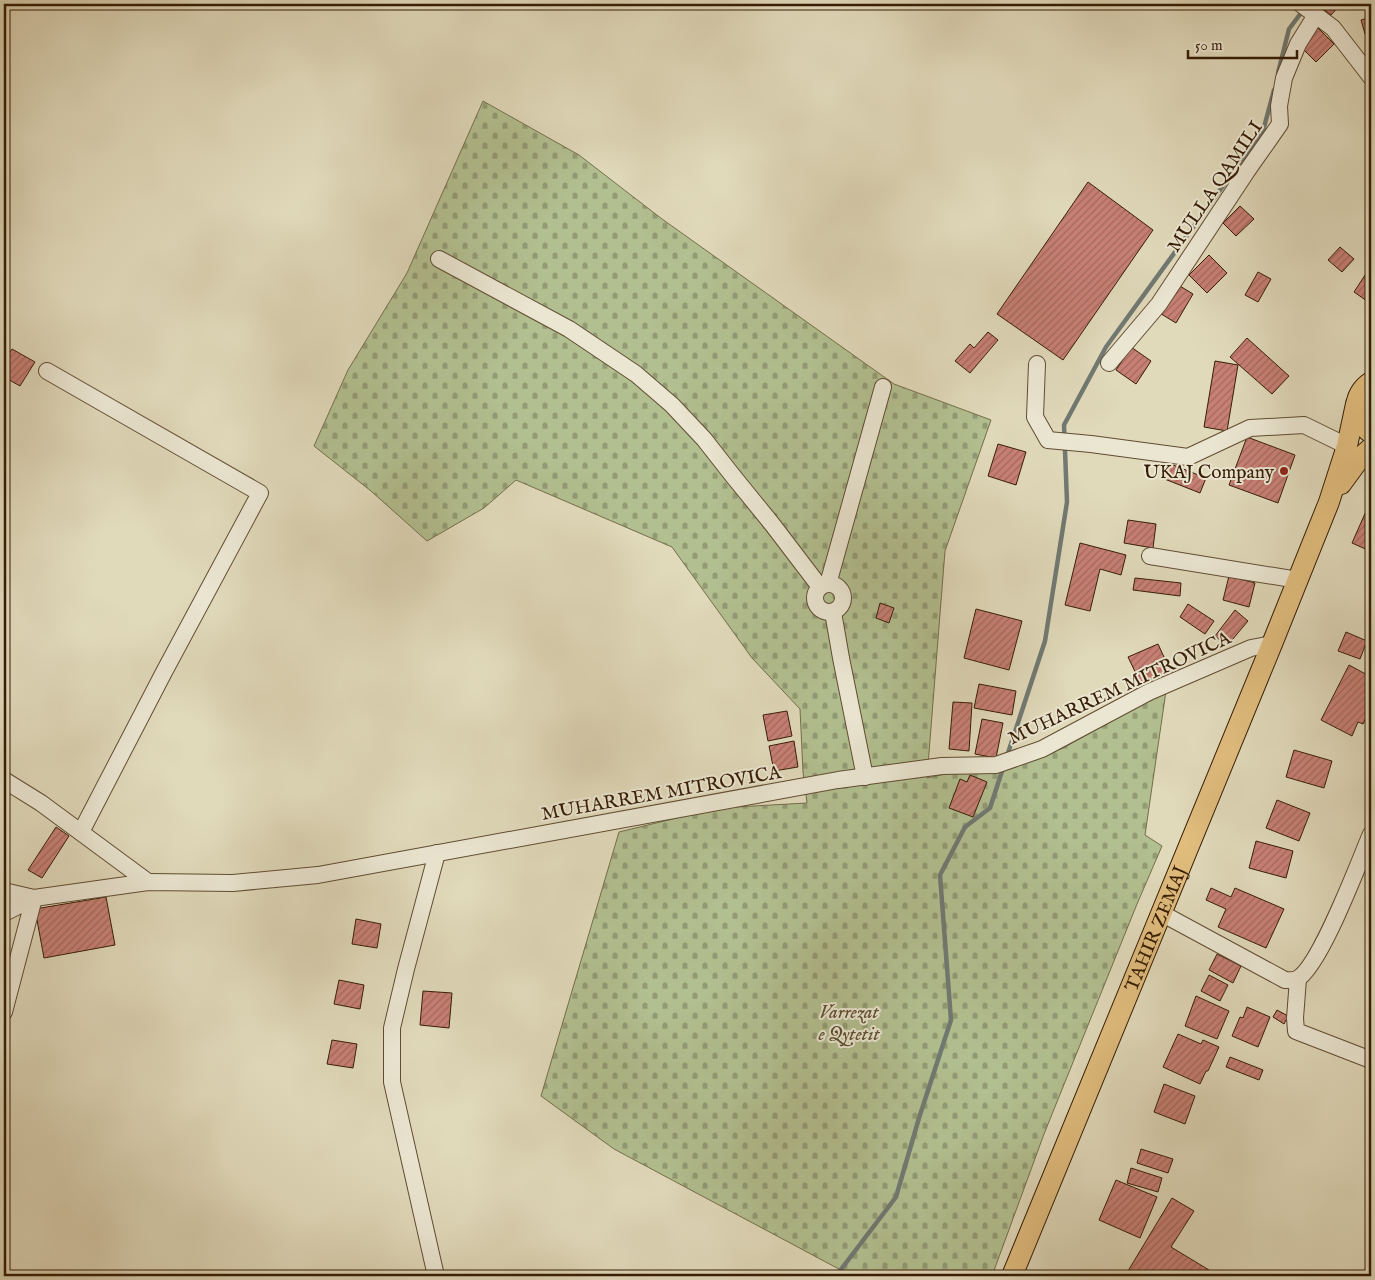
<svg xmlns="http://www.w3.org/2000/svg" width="1375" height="1280" viewBox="0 0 1375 1280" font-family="'IM FELL English',serif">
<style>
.cemetery{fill:url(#cemetery-stones);stroke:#746e4a}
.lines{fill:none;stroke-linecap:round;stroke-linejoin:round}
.stream{stroke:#717972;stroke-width:4.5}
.building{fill:url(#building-hatch);stroke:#361d05}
.minor-casing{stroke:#604c32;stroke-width:18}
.major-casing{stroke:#361d05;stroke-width:22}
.minor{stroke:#ebe6d2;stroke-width:16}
.major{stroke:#e0bc7d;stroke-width:20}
.poi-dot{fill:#8f2418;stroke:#ebe6d2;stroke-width:2}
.labels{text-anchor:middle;stroke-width:4;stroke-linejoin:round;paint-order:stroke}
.street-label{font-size:19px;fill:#361d05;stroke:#ebe6d2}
.poi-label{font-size:19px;fill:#361d05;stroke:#ebe6d2;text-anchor:end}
.park-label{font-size:19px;font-style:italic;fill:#5b4e2f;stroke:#ebe6d2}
</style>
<defs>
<pattern id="cemetery-stones" width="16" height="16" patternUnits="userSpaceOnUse" patternTransform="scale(1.25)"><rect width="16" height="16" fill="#b2bf90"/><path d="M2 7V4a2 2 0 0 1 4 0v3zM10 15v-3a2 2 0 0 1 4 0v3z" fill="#929b74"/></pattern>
<pattern id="building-hatch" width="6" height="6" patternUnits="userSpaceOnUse" patternTransform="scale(1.25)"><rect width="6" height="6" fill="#c88075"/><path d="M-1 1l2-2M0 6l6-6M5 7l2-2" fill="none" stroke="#a3685e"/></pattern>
</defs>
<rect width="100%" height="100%" fill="#e0d9ba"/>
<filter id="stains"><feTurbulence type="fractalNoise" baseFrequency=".004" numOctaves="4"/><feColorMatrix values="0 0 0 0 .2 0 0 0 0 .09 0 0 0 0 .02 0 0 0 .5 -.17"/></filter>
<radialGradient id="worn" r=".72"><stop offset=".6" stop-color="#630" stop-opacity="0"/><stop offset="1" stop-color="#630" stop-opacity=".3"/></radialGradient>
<path class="cemetery" d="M 483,101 L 579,155 L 662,219 L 894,384 L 991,420 L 945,551 L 927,778 L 1061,749 L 1166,691 L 1145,835 L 1162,846 L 1137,904 L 1044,1134 L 992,1276 L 852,1276 L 614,1149 L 541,1096 L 619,832 L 718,808 L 807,803 L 803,772 L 800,709 L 752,658 L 672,547 L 516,480 L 484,508 L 427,541 L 371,491 L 314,446 L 348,370 L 407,273 Z"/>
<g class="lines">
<g class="stream">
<path d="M 1278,73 L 1289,29 L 1304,9"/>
<path d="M 1007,756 L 1045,641 L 1067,502 L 1064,425 L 1106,347 L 1263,131 L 1274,90"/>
<path d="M 836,1276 L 896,1197 L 919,1118 L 951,1020 L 940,875 L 965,827 L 990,808 L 1003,768"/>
</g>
</g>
<g class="building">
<path d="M 1317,4 L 1341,4 L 1331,15 Z"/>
<path d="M 1371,17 L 1371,43 L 1368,44 L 1361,20 Z"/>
<path d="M 1318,28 L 1334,44 L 1316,62 L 1300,46 Z"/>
<path d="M 1088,182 L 1153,230 L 1063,360 L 997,314 Z"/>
<path d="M 1240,206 L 1254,219 L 1236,236 L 1223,223 Z"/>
<path d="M 1340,247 L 1354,259 L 1342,272 L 1328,260 Z"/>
<path d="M 1209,255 L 1227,273 L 1207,293 L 1189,275 Z"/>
<path d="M 1369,269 L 1371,270 L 1371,295 L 1367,301 L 1354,292 Z"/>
<path d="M 1258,272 L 1271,279 L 1258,302 L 1245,295 Z"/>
<path d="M 1175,283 L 1193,294 L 1176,323 L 1158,312 Z"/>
<path d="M 988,332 L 998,340 L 970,373 L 955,361 L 970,344 L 974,348 Z"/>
<path d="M 1247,338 L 1289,376 L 1272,394 L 1230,357 Z"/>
<path d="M 1131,347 L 1151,361 L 1136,384 L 1116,370 Z"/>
<path d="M 12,349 L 35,362 L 20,386 L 4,377 L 4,361 Z"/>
<path d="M 1215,361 L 1238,365 L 1227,431 L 1204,427 Z"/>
<path d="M 1247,437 L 1295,455 L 1278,503 L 1229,485 Z"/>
<path d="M 998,444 L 1026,452 L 1016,485 L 988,476 Z"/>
<path d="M 1168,463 L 1206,478 L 1200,493 L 1162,478 Z"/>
<path d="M 1367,509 L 1371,511 L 1371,548 L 1370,551 L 1352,543 Z"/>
<path d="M 1128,520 L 1156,524 L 1153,548 L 1124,543 Z"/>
<path d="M 1080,543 L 1126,555 L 1121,575 L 1100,569 L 1090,611 L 1065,605 Z"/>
<path d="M 1229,576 L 1255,583 L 1249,607 L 1223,600 Z"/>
<path d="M 1135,578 L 1181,583 L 1180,596 L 1133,590 Z"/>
<path d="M 880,603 L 894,608 L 889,623 L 876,618 Z"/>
<path d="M 1188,604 L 1214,621 L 1205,634 L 1180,617 Z"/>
<path d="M 976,609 L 1022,621 L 1009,670 L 964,658 Z"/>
<path d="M 1235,610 L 1248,621 L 1227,646 L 1215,636 Z"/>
<path d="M 1346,632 L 1367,641 L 1360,659 L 1338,651 Z"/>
<path d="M 1158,644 L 1170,670 L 1141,684 L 1128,657 Z"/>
<path d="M 1349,665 L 1371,677 L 1371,691 L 1370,694 L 1371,695 L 1371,707 L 1363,724 L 1358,722 L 1352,736 L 1321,720 Z"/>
<path d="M 979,684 L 1016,691 L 1012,715 L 974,708 Z"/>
<path d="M 953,702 L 972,703 L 969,751 L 949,749 Z"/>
<path d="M 787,711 L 792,736 L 768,741 L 763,715 Z"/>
<path d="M 982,719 L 1003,723 L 996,758 L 975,754 Z"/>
<path d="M 794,741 L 798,767 L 774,771 L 769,746 Z"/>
<path d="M 1294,750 L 1332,761 L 1324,788 L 1286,777 Z"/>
<path d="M 970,775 L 987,782 L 973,817 L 949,808 L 960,779 L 967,782 Z"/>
<path d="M 1277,800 L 1310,813 L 1299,841 L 1266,828 Z"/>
<path d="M 56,827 L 69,836 L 42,878 L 28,870 Z"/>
<path d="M 1256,841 L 1293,851 L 1286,878 L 1249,868 Z"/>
<path d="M 1211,888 L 1231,897 L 1235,888 L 1284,909 L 1266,948 L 1218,927 L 1226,909 L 1206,900 Z"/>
<path d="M 106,897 L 115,945 L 44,958 L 35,909 Z"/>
<path d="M 356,919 L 381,924 L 377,948 L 352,944 Z"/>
<path d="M 1217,954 L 1241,966 L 1233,983 L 1209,970 Z"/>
<path d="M 1209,975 L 1228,985 L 1220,1001 L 1201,991 Z"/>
<path d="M 339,980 L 364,985 L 360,1009 L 334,1004 Z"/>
<path d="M 423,991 L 452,993 L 449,1028 L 420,1025 Z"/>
<path d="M 1196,996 L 1229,1011 L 1217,1039 L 1185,1026 Z"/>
<path d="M 1247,1007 L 1270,1017 L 1258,1047 L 1232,1036 L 1240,1017 L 1243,1018 Z"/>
<path d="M 1277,1010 L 1288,1016 L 1284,1024 L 1273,1017 Z"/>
<path d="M 1178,1034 L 1201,1044 L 1203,1040 L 1219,1047 L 1208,1071 L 1206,1071 L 1200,1084 L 1163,1067 Z"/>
<path d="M 332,1040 L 357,1044 L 353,1068 L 327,1064 Z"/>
<path d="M 1230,1057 L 1263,1070 L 1259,1080 L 1226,1067 Z"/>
<path d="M 1164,1084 L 1195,1096 L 1185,1124 L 1154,1112 Z"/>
<path d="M 1141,1149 L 1173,1159 L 1168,1173 L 1137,1163 Z"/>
<path d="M 1131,1168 L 1162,1178 L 1158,1192 L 1127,1183 Z"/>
<path d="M 1116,1180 L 1157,1197 L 1140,1238 L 1099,1220 Z"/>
<path d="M 1172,1198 L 1194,1211 L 1171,1247 L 1209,1270 L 1205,1276 L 1125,1276 Z"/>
</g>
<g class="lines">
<g class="minor-casing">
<g id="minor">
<path d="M 1301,4 L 1333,28 L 1371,77"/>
<path d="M 439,259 L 569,329 L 636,374 L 672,405 L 704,439 L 733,476 L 772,524 L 820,587"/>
<path d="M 1109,363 L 1159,304 L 1247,171 L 1280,124 L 1279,106 L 1284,78 L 1298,44 L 1316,15"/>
<path d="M 1037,364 L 1035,417 L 1048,440 L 1091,444 L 1188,457 L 1250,428 L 1304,425 L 1347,446"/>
<path d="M 47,371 L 260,493 L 164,672 L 81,832"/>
<path d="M 1150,556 L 1298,580"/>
<circle cx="829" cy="598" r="14"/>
<path d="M 828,584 L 883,387"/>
<path d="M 833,612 L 841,658 L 865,777"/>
<path d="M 4,780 L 41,803 L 148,882"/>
<path d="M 4,891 L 34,898"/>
<path d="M 4,913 L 34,898 L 148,882 L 233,883 L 318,875 L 838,780 L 942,766 L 996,765 L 1042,749 L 1149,692 L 1251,648 L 1272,644"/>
<path d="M 1161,913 L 1285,980 C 1289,980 1293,981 1297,979 C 1320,967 1359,862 1371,834"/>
<path d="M 1298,979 L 1295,1018 L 1296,1031 L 1371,1060"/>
<path d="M 4,1012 L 34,898"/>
<path d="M 436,1276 L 392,1082 L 392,1028 L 406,969 L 437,853"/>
</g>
</g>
<g class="major-casing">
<g id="major">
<path d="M 1371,382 C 1351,395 1352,420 1371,433"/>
<path d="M 1341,484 L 1360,458 L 1371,448"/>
<path id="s1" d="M 1012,1276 L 1272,644 L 1329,502 L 1347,446 L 1356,404"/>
</g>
</g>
<use href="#minor" class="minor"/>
<use href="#major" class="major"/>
</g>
<circle class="poi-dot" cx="1284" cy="471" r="5"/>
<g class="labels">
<g class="street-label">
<text transform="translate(1214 186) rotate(-56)" y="7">MULLA QAMILI</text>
<text transform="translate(1119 687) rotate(-25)" y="7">MUHARREM MITROVICA</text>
<text transform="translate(661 792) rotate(-10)" y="7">MUHARREM MITROVICA</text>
<text dy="7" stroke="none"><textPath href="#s1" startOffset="376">TAHIR ZEMAJ</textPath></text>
</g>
<g class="poi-label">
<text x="1274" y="478">UKAJ Company</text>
</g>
<g class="park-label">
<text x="849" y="1018">Varrezat<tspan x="849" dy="22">e Qytetit</tspan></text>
</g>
</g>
<rect width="1375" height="1280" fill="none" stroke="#e0d9ba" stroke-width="20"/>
<rect x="5" y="5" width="1365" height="1270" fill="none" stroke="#361d05" stroke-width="2.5"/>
<rect x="10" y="10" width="1355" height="1260" fill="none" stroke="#361d05"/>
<path d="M1188 50v8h109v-8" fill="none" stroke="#361d05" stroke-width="2.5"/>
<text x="1195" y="50" font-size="15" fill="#361d05" stroke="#ebe6d2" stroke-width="4" paint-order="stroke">50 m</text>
<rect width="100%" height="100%" filter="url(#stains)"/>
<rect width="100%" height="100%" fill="url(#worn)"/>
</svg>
